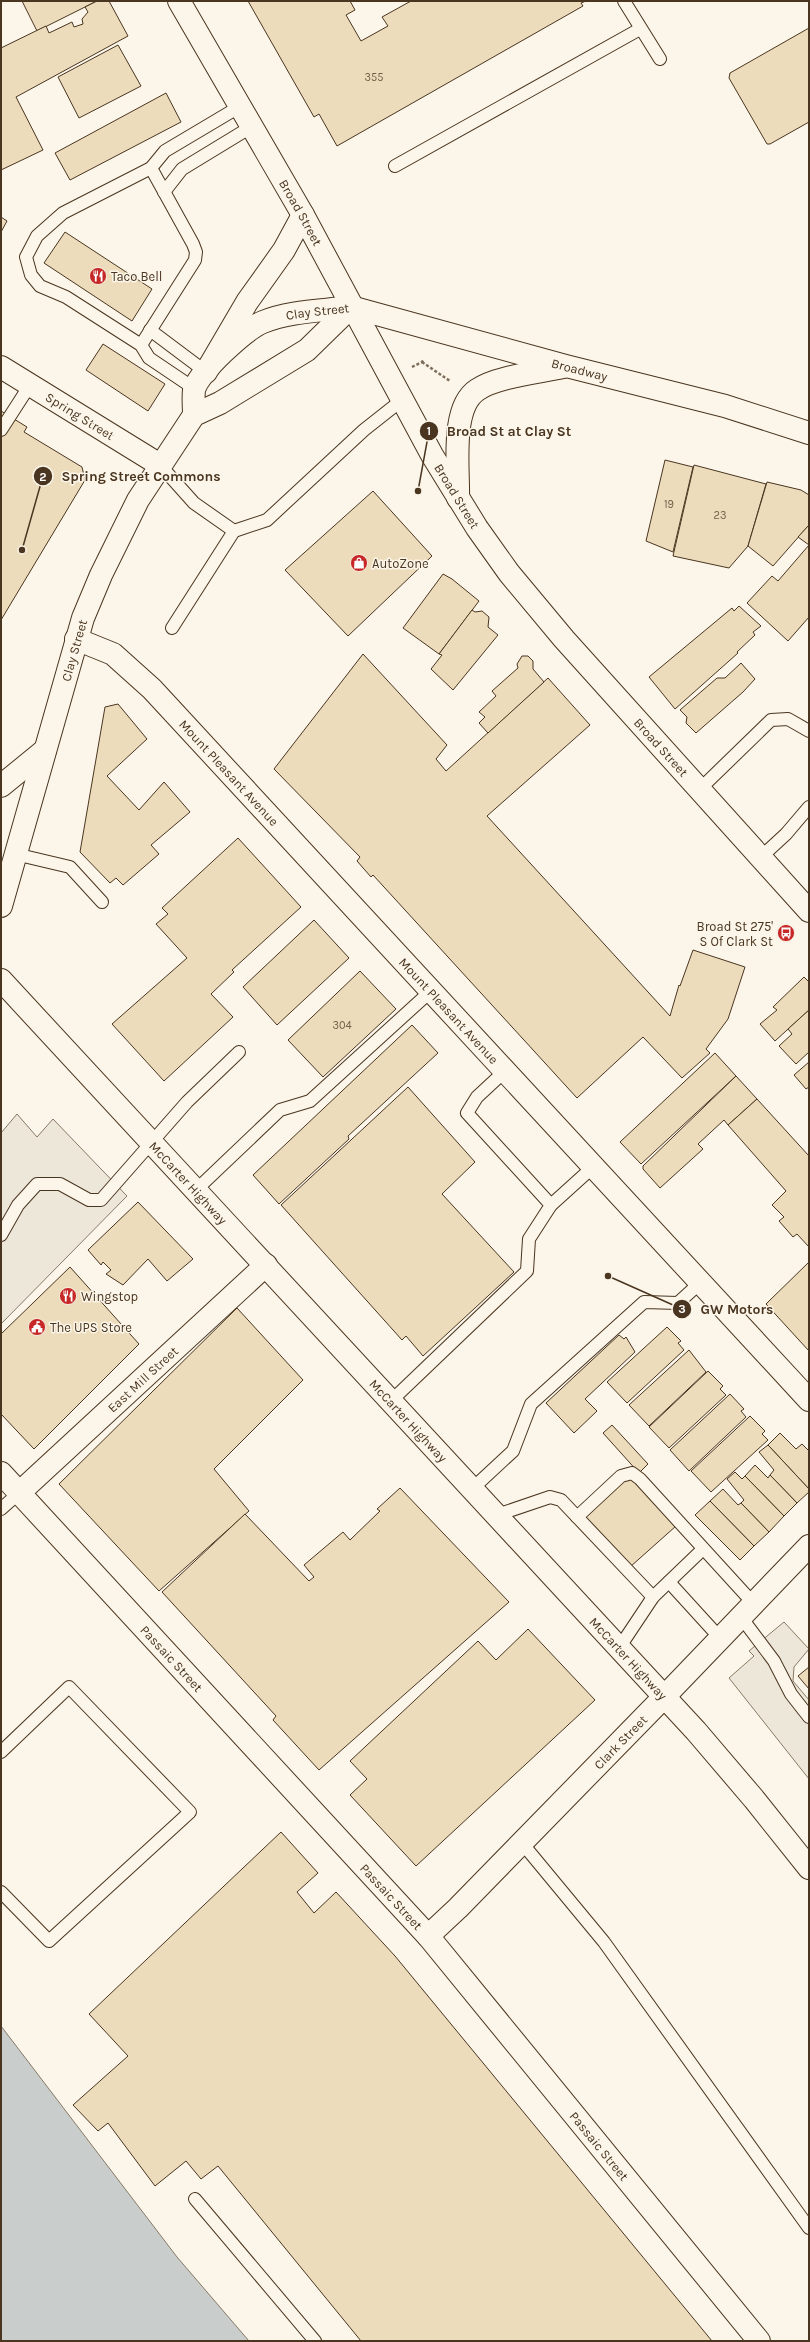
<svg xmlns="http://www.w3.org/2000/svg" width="810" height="2342" viewBox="0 0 810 2342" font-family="Karla,sans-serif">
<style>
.parking{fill:#ede7d9;stroke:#887966}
.water{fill:#c9cecd;stroke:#887966}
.building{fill:#ecdcbc;stroke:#4a3520}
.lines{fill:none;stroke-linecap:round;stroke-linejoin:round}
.service-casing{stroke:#4a3520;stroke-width:14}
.minor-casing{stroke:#4a3520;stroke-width:24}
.secondary-casing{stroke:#4a3520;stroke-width:24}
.primary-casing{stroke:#4a3520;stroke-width:24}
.path{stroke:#7f6f5c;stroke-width:2.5;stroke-dasharray:3 2;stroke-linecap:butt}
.service{stroke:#fbf6e9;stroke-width:12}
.minor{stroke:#fbf6e9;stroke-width:22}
.secondary{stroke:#fbf6e9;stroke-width:22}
.primary{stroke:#fbf6e9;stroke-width:22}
.labels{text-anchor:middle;stroke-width:3;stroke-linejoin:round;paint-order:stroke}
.number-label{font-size:11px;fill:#725f47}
.street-label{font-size:13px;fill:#4a3520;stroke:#fbf6e9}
.poi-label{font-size:13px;fill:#4a3520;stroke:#fbf6e9;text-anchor:start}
.leader{fill:none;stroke:#4a3520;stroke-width:1.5}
.callout-dot{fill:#4a3520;stroke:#fbf6e9;stroke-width:1.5}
.mark-label{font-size:12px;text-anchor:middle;font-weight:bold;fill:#fff}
.callout-label{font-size:14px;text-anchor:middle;font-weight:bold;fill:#4a3520;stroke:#fbf6e9;stroke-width:3;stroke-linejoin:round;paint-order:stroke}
</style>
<rect width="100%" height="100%" fill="#fbf6e9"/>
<g class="parking">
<path d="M 17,1114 L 37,1137 L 53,1119 L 127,1196 L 1,1324 L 1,1133 Z"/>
<path d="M 784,1622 L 809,1649 L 794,1667 L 793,1681 L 809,1700 L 809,1779 L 729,1678 L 754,1656 L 749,1651 Z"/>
</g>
<path class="water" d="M 1,2026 L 177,2257 L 249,2341 L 1,2341 Z"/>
<g class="building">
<path d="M 22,1 L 97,1 L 37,31 Z"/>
<path d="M 97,1 L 109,1 L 128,36 L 16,97 L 43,150 L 1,170 L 1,48 L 46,26 L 49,33 L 72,22 L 74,27 L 83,24 L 82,19 L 88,12 L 85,7 Z"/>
<path d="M 248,1 L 350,1 L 355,10 L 346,15 L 361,41 L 388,26 L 382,17 L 411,1 L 586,1 L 581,3 L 583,6 L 337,146 L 319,114 L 314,117 Z"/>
<path d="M 809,28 L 809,122 L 770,144 L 767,144 L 729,78 L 730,73 Z"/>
<path d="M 118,45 L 141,86 L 79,118 L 58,77 Z"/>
<path d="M 166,93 L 181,122 L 70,180 L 55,153 Z"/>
<path d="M 1,217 L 7,221 L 1,232 Z"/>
<path d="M 65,232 L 152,289 L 132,321 L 44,263 Z"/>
<path d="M 103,344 L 165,384 L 148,411 L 86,370 Z"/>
<path d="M 1,411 L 27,427 L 24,432 L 82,467 L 85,480 L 1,620 Z"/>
<path d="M 665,460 L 693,467 L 673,552 L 646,541 Z"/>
<path d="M 694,465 L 766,484 L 748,546 L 729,568 L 673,556 Z"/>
<path d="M 767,482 L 801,490 L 809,495 L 809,525 L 773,566 L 748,546 Z"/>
<path d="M 373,491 L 432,556 L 348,636 L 285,570 Z"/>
<path d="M 809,525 L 809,617 L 788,641 L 747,603 L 772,576 L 778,581 L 809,545 L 798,537 Z"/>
<path d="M 443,574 L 452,579 L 479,601 L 439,654 L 403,628 Z"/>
<path d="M 739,606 L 761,626 L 753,632 L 755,635 L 737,652 L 738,653 L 675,709 L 649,677 L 732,608 L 734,611 Z"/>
<path d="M 472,610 L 475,612 L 482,611 L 489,617 L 488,627 L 498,635 L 453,690 L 431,669 L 442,655 L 439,654 Z"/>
<path d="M 363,654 L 447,745 L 436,759 L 446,771 L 548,678 L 590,725 L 487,816 L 670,1016 L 679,985 L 680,986 L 693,950 L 745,967 L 728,1019 L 706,1049 L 710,1053 L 682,1078 L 643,1037 L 577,1098 L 373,875 L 371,877 L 357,861 L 360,857 L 274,769 Z"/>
<path d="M 522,656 L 528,656 L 533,661 L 533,669 L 544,682 L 488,733 L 479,723 L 485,717 L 479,712 L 496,696 L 492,691 L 518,668 L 517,664 Z"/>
<path d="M 741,663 L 755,679 L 743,692 L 696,733 L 686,723 L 687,717 L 680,710 L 717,678 L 725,678 Z"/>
<path d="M 118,704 L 147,739 L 107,776 L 139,810 L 164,782 L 190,812 L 151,845 L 159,854 L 123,885 L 116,878 L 110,883 L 80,852 L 105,707 Z"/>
<path d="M 238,838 L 301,907 L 232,970 L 234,972 L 211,994 L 233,1017 L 164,1081 L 112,1024 L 187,958 L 156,924 L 168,914 L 162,908 Z"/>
<path d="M 314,920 L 349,958 L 277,1025 L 243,987 Z"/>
<path d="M 360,971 L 396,1009 L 323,1077 L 288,1040 Z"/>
<path d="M 804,977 L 809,982 L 809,1010 L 775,1041 L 760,1024 L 777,1010 L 773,1007 Z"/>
<path d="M 809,1010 L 809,1052 L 796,1064 L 779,1046 L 792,1034 L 788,1029 Z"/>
<path d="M 412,1025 L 438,1053 L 348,1136 L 349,1139 L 279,1204 L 253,1175 Z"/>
<path d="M 715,1053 L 736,1076 L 641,1164 L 620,1142 Z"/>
<path d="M 809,1062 L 809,1087 L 806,1089 L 794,1075 Z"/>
<path d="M 736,1076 L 757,1099 L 728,1125 L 724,1120 L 698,1144 L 703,1149 L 660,1188 L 643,1169 L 643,1166 Z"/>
<path d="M 408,1087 L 475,1162 L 442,1194 L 514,1272 L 423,1356 L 406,1336 L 402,1340 L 281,1205 Z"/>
<path d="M 757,1099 L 809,1156 L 809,1247 L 797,1234 L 793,1237 L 779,1221 L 784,1217 L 772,1205 L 786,1191 L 728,1125 Z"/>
<path d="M 138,1202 L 193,1259 L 167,1281 L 148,1259 L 123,1285 L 106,1274 L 111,1270 L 103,1262 L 101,1265 L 88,1250 Z"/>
<path d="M 809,1262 L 809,1351 L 766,1304 Z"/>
<path d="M 70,1267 L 139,1344 L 34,1449 L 1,1414 L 1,1334 Z"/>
<path d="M 237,1308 L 303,1380 L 214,1469 L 249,1511 L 159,1591 L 59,1484 Z"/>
<path d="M 667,1327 L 681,1341 L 678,1343 L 684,1350 L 627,1403 L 607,1382 Z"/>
<path d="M 619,1335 L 624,1339 L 626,1337 L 635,1352 L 585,1399 L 597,1411 L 574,1433 L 546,1403 Z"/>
<path d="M 689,1350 L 706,1372 L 649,1426 L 629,1405 Z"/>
<path d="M 708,1371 L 723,1386 L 720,1389 L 726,1395 L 669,1448 L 649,1427 Z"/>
<path d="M 730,1394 L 744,1409 L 741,1411 L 746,1417 L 689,1471 L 670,1450 Z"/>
<path d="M 750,1416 L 765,1431 L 762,1434 L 768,1440 L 711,1492 L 691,1471 Z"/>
<path d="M 612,1425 L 648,1464 L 639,1473 L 603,1433 Z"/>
<path d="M 780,1433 L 796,1449 L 802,1444 L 809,1451 L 809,1489 L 768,1445 Z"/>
<path d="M 768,1445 L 809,1489 L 809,1492 L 797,1503 L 770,1475 L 774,1470 L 759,1452 Z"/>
<path d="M 755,1465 L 768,1478 L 770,1475 L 797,1503 L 784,1516 L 745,1476 Z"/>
<path d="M 735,1472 L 742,1479 L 745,1476 L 784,1516 L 769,1532 L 741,1503 L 744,1500 L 727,1479 Z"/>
<path d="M 629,1474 L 676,1526 L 630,1567 L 584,1516 Z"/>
<path d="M 400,1488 L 509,1602 L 319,1770 L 273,1720 L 276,1716 L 162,1592 L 245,1514 L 309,1581 L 314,1577 L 304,1565 L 343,1532 L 350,1540 L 380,1511 L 377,1509 Z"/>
<path d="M 723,1489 L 738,1505 L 741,1503 L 769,1532 L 754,1546 L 710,1501 Z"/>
<path d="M 710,1501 L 754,1546 L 740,1560 L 695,1515 Z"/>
<path d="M 528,1629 L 595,1700 L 416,1866 L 350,1795 L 367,1779 L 350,1761 L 478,1641 L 496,1660 Z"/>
<path d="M 809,1667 L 809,1689 L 798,1676 Z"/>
<path d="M 281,1832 L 318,1873 L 297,1892 L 314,1913 L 336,1892 L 395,1956 L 712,2341 L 361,2341 L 218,2166 L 201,2179 L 186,2161 L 155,2186 L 108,2123 L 98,2131 L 73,2105 L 128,2056 L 89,2014 Z"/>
</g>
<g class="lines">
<g class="service-casing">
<g id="service">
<path d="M 624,1 L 660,59"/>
<path d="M 395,166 L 640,29"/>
<path d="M 164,192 L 182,169 L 251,127"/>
<path d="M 150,330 L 206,372"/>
<path d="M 141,345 L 195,260 L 196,252 L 193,244 L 151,168"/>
<path d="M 195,389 L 149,358 L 141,345 L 66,297 L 40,286 L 31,275 L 26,257 L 37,236 L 63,213 L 151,168 L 165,151 L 239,107"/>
<path d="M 1,430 L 30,385"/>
<path d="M 160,465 L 194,503 L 234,531"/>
<path d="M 172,628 L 234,531 L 267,520 L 364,430 L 402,400"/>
<path d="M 699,790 L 771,720 L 788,719 L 809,731"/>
<path d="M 15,854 L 70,867 L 102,902"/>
<path d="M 761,857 L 786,834 L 809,807"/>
<path d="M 196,1190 L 280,1110 L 310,1101 L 431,991"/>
<path d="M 551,1205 L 593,1167"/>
<path d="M 1,1235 L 18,1205 L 37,1184 L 60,1184 L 89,1200 L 101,1200 L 187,1102 L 239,1052"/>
<path d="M 391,1401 L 527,1271 L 529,1239 L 551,1205 L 467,1113 L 477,1097 L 505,1071"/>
<path d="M 472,1489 L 513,1451 L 531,1404 L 644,1302 L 678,1303 L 701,1282"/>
<path d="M 1,1509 L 19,1493"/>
<path d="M 497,1515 L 550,1497 L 561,1500 L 653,1597"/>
<path d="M 577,1517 L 621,1476 L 632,1473 L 640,1479 L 754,1604"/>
<path d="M 669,1582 L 720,1638"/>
<path d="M 741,1617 L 774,1661 L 791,1694 L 809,1717"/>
<path d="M 619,1648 L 653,1597 L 703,1549"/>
<path d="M 1,1752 L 69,1687 L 190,1812 L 49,1941 L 1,1892"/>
<path d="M 522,1843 L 604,1942 L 809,2228"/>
<path d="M 195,2199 L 315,2341"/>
</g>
</g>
<g class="minor-casing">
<g id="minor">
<path id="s1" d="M 76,639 L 113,654 L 152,689 L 809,1400"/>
<path id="s2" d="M 19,1493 L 266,1265"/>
<path d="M 664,1697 L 809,1546"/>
<path id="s3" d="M 428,1936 L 759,2341"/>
</g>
</g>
<g class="secondary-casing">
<g id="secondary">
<path id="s4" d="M 1,367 L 160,465"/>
<path id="s5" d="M 194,415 C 194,407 193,398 194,390 C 198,372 246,329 263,322 C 290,311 322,311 351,307"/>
<path id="s6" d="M 1,906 L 83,618 L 101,575 L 138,500 L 194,415 L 220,403 L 307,350 L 351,307"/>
<path id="s7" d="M 1,1473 L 428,1936 L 458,1908 L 664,1697"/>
</g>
</g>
<g class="primary-casing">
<g id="primary">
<path id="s8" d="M 179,1 L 303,215 L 432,455 L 477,528 L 509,573 L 564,639 L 809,911"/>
<path id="s9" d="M 351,307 L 566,366 L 725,406 L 809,433"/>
<path d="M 206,372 L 247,302 L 284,250 L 303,215"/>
<path d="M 458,498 C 459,469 450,408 477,390 C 495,377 540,372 563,367"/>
<path d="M 1,786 L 45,750"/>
<path id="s10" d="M 1,980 L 696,1731 L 754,1799 L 809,1868"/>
</g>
</g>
<g class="path">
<path d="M 422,362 L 450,381"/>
<path d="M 412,367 L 422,362 L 424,359"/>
</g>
<use href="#service" class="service"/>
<use href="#minor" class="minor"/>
<use href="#secondary" class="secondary"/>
<use href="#primary" class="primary"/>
</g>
<defs>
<g id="restaurant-disc" transform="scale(0.9)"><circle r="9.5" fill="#c62828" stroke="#fbf6e9"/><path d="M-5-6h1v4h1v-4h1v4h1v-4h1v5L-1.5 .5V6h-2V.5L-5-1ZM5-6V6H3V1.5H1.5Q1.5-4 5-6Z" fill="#fff"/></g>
<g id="shop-disc" transform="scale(0.9)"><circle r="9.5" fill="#c62828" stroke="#fbf6e9"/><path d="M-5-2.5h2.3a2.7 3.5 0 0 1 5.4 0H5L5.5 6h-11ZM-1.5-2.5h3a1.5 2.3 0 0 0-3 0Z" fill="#fff"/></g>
<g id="bus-disc" transform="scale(0.9)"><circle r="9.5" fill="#c62828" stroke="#fbf6e9"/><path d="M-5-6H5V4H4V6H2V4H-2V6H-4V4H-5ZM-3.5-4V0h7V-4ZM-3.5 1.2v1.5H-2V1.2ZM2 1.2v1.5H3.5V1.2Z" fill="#fff"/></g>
<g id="civic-disc" transform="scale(0.9)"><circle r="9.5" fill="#c62828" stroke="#fbf6e9"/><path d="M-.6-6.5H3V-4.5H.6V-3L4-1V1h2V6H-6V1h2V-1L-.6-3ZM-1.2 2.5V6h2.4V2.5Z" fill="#fff"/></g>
</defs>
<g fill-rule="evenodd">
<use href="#restaurant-disc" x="98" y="276"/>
<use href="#shop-disc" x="359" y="563"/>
<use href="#bus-disc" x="786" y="933"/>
<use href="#restaurant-disc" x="68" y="1296"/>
<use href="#civic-disc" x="37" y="1327"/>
</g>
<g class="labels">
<g class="number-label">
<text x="374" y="81">355</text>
<text x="669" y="508">19</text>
<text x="720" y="519">23</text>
<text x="342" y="1029">304</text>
</g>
<g class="street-label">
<text dy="5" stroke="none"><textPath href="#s8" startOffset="244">Broad Street</textPath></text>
<text dy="5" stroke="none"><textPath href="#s5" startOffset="179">Clay Street</textPath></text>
<text dy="5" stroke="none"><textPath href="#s9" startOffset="237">Broadway</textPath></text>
<text dy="5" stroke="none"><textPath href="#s4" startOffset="93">Spring Street</textPath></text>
<text dy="5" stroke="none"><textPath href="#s8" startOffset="568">Broad Street</textPath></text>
<text dy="5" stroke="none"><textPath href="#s6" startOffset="266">Clay Street</textPath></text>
<text dy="5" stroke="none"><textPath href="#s8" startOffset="892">Broad Street</textPath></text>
<text dy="5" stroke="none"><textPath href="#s1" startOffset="206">Mount Pleasant Avenue</textPath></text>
<text dy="5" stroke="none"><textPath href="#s1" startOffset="530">Mount Pleasant Avenue</textPath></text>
<text dy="5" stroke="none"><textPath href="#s10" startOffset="276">McCarter Highway</textPath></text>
<text dy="5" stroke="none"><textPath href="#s2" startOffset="168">East Mill Street</textPath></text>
<text dy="5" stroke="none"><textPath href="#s10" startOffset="600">McCarter Highway</textPath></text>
<text dy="5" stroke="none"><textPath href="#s7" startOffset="252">Passaic Street</textPath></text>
<text dy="5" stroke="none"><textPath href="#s10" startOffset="924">McCarter Highway</textPath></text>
<text dy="5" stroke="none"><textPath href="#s7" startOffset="903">Clark Street</textPath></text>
<text dy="5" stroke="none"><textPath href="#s7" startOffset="576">Passaic Street</textPath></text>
<text dy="5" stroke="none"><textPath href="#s3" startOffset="271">Passaic Street</textPath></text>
</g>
<g class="poi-label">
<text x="111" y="281">Taco Bell</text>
<text x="372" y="568">AutoZone</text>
<text x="773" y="931" text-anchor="end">Broad St 275'<tspan x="773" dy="15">S Of Clark St</tspan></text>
<text x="81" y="1301">Wingstop</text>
<text x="50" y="1332">The UPS Store</text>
</g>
</g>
<path class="leader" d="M418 491L429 431M22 550L43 476M608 1276L682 1309"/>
<g class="callout-dot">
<circle cx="418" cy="491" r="4"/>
<circle cx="22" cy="550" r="4"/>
<circle cx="608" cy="1276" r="4"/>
<circle cx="429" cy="431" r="10"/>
<circle cx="43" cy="476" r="10"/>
<circle cx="682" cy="1309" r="10"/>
</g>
<g class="mark-label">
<text x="429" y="435">1</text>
<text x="43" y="481">2</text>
<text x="682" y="1313">3</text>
</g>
<g class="callout-label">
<text x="509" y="436">Broad St at Clay St</text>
<text x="141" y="481">Spring Street Commons</text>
<text x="737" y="1314">GW Motors</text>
</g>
<rect width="810" height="2342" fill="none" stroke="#4a3520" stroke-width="4"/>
</svg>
